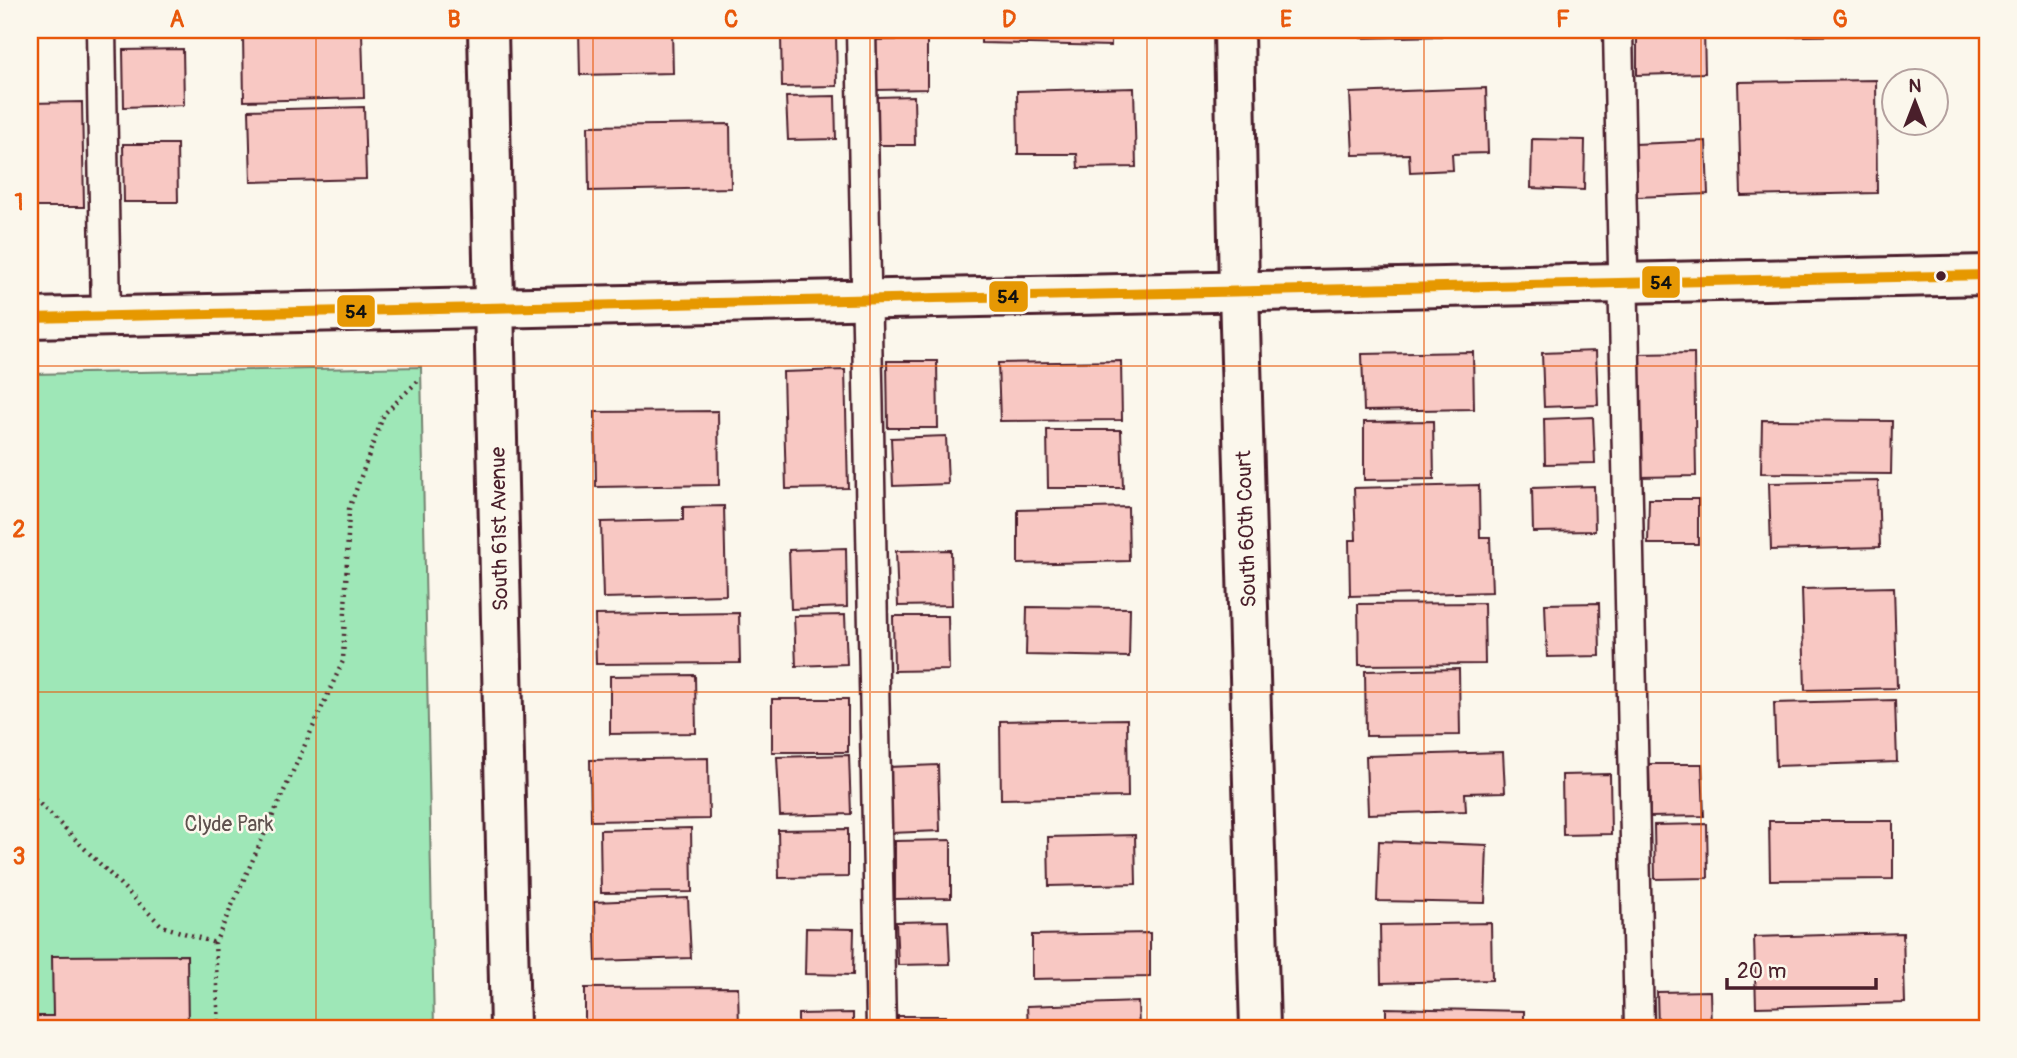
<svg xmlns="http://www.w3.org/2000/svg" width="2017" height="1058" viewBox="0 0 2017 1058" font-family="Pangolin,sans-serif">
<style>
.green{fill:#9ee7b7;stroke:#748371;stroke-width:2}
.building{fill:#f8c8c3;stroke:#4a1f2b;stroke-width:2}
.lines{fill:none;stroke-linecap:round;stroke-linejoin:round}
.lane-casing{stroke:#4a1f2b;stroke-width:33}
.street-casing{stroke:#4a1f2b;stroke-width:44}
.path{stroke:#4a1f2b;stroke-width:4.5;stroke-dasharray:2 5;stroke-linecap:butt}
.lane{stroke:#fbf7ec;stroke-width:28}
.street{stroke:#fbf7ec;stroke-width:38}
.bus-1-casing{stroke:#fbf7ec;stroke-width:16}
.bus-1{stroke:#e69804;stroke-width:10}
.grid{fill:none;stroke:#e8590c;stroke-width:2;stroke-opacity:0.55}
.bus-dot{fill:#4a1f2b;stroke:#fbf7ec;stroke-width:2.5}
.labels{text-anchor:middle;stroke-width:5;stroke-linejoin:round;paint-order:stroke}
.street-label{font-size:21px;fill:#4a1f2b;stroke:#fbf7ec}
.park-label{font-size:21px;fill:#5f514e;stroke:#fbf7ec}
.line-badge{stroke:#fbf7ec;stroke-width:2.5}
.pale-badge-label{font-size:19px;text-anchor:middle;font-weight:bold;fill:#111}
.neatline{fill:none;stroke:#e8590c;stroke-width:2.5}
.grid-label{font-size:23px;text-anchor:middle;font-weight:bold;fill:#e8590c}
</style>
<rect width="100%" height="100%" fill="#fbf7ec"/>
<filter id="ink" filterUnits="userSpaceOnUse"><feTurbulence type="fractalNoise" baseFrequency=".0143" numOctaves="2"/><feDisplacementMap in="SourceGraphic" scale="14" xChannelSelector="R" yChannelSelector="G"/><feConvolveMatrix kernelMatrix="1 2 1 2 8 2 1 2 1" color-interpolation-filters="sRGB"/></filter>
<g filter="url(#ink)">
<path class="green" d="M 421,367 L 434,1028 L 30,1028 L 30,374 Z"/>
<g class="building">
<path d="M 579,30 L 672,30 L 673,73 L 580,75 Z"/>
<path d="M 981,30 L 1111,30 L 1111,46 L 981,43 Z"/>
<path d="M 1361,30 L 1442,30 L 1442,36 L 1361,38 Z"/>
<path d="M 1637,30 L 1704,30 L 1705,73 L 1637,75 Z"/>
<path d="M 1739,30 L 1875,30 L 1875,35 L 1739,37 Z"/>
<path d="M 362,33 L 364,98 L 244,101 L 243,35 Z"/>
<path d="M 836,35 L 837,86 L 782,87 L 781,36 Z"/>
<path d="M 927,39 L 927,89 L 877,90 L 876,40 Z"/>
<path d="M 183,49 L 184,105 L 124,107 L 123,50 Z"/>
<path d="M 1876,80 L 1877,193 L 1741,196 L 1738,82 Z"/>
<path d="M 1134,88 L 1136,167 L 1078,168 L 1077,154 L 1018,154 L 1017,91 Z"/>
<path d="M 1486,88 L 1488,153 L 1452,154 L 1453,170 L 1410,172 L 1409,154 L 1353,155 L 1350,93 Z"/>
<path d="M 835,96 L 836,139 L 788,140 L 786,97 Z"/>
<path d="M 914,96 L 915,145 L 878,145 L 877,97 Z"/>
<path d="M 82,102 L 84,207 L 30,207 L 30,103 Z"/>
<path d="M 364,107 L 366,179 L 251,182 L 249,110 Z"/>
<path d="M 730,124 L 731,188 L 589,191 L 588,126 Z"/>
<path d="M 1532,139 L 1585,140 L 1584,190 L 1531,188 Z"/>
<path d="M 1706,141 L 1708,194 L 1637,197 L 1635,144 Z"/>
<path d="M 123,144 L 177,144 L 178,202 L 124,202 Z"/>
<path d="M 1596,351 L 1598,405 L 1544,407 L 1542,353 Z"/>
<path d="M 1473,352 L 1474,409 L 1364,411 L 1362,354 Z"/>
<path d="M 1694,353 L 1696,476 L 1641,477 L 1639,354 Z"/>
<path d="M 887,361 L 937,361 L 938,428 L 888,428 Z"/>
<path d="M 1121,361 L 1122,420 L 1000,421 L 998,363 Z"/>
<path d="M 845,370 L 848,488 L 786,489 L 783,372 Z"/>
<path d="M 718,411 L 719,485 L 596,487 L 595,412 Z"/>
<path d="M 1593,417 L 1595,463 L 1545,464 L 1544,419 Z"/>
<path d="M 1762,420 L 1892,421 L 1891,474 L 1761,473 Z"/>
<path d="M 1433,421 L 1434,479 L 1364,480 L 1364,422 Z"/>
<path d="M 1047,430 L 1121,430 L 1123,488 L 1048,488 Z"/>
<path d="M 946,436 L 948,484 L 893,486 L 891,438 Z"/>
<path d="M 1878,481 L 1880,547 L 1771,550 L 1769,483 Z"/>
<path d="M 1479,485 L 1480,537 L 1490,537 L 1492,592 L 1350,596 L 1349,540 L 1356,540 L 1354,488 Z"/>
<path d="M 1594,486 L 1595,531 L 1533,532 L 1532,488 Z"/>
<path d="M 1649,499 L 1698,499 L 1698,544 L 1648,544 Z"/>
<path d="M 724,506 L 726,595 L 603,598 L 601,522 L 683,520 L 683,507 Z"/>
<path d="M 1128,507 L 1129,561 L 1018,564 L 1018,510 Z"/>
<path d="M 846,548 L 847,607 L 791,609 L 789,550 Z"/>
<path d="M 951,550 L 952,605 L 898,606 L 896,551 Z"/>
<path d="M 1894,587 L 1897,688 L 1805,690 L 1802,589 Z"/>
<path d="M 1484,603 L 1485,664 L 1359,665 L 1358,604 Z"/>
<path d="M 1599,603 L 1600,656 L 1547,657 L 1545,604 Z"/>
<path d="M 1027,607 L 1130,608 L 1129,657 L 1026,655 Z"/>
<path d="M 739,613 L 740,663 L 596,664 L 595,615 Z"/>
<path d="M 845,615 L 847,664 L 796,666 L 794,616 Z"/>
<path d="M 893,616 L 948,616 L 949,670 L 894,671 Z"/>
<path d="M 1459,669 L 1460,735 L 1366,736 L 1365,671 Z"/>
<path d="M 695,675 L 696,733 L 610,734 L 610,676 Z"/>
<rect x="772" y="699" width="76" height="53"/>
<path d="M 1895,700 L 1897,762 L 1776,766 L 1774,703 Z"/>
<path d="M 1127,719 L 1128,797 L 1001,799 L 1000,721 Z"/>
<path d="M 1503,752 L 1505,792 L 1465,793 L 1466,811 L 1368,814 L 1366,756 Z"/>
<path d="M 849,755 L 851,814 L 780,816 L 777,757 Z"/>
<path d="M 708,758 L 709,819 L 591,821 L 590,760 Z"/>
<path d="M 1649,764 L 1702,764 L 1704,816 L 1650,817 Z"/>
<path d="M 938,765 L 940,831 L 891,833 L 888,767 Z"/>
<path d="M 1610,774 L 1611,834 L 1563,835 L 1562,775 Z"/>
<path d="M 1769,821 L 1893,821 L 1893,879 L 1770,880 Z"/>
<path d="M 1707,824 L 1708,878 L 1655,879 L 1654,825 Z"/>
<path d="M 691,828 L 692,892 L 601,893 L 600,830 Z"/>
<path d="M 848,829 L 848,877 L 779,878 L 778,830 Z"/>
<path d="M 1135,835 L 1136,884 L 1049,886 L 1048,837 Z"/>
<path d="M 951,840 L 951,898 L 895,899 L 895,841 Z"/>
<path d="M 1379,841 L 1487,845 L 1485,903 L 1377,901 Z"/>
<path d="M 688,898 L 691,958 L 596,961 L 594,902 Z"/>
<path d="M 948,921 L 950,964 L 898,965 L 896,922 Z"/>
<path d="M 1491,923 L 1492,980 L 1381,983 L 1380,925 Z"/>
<path d="M 806,928 L 854,929 L 853,975 L 805,974 Z"/>
<path d="M 1150,933 L 1150,977 L 1032,979 L 1032,935 Z"/>
<path d="M 1903,933 L 1905,1003 L 1756,1007 L 1754,937 Z"/>
<path d="M 187,955 L 188,1028 L 30,1028 L 30,1016 L 53,1016 L 52,956 Z"/>
<path d="M 738,987 L 739,1028 L 585,1028 L 585,988 Z"/>
<path d="M 1710,991 L 1711,1028 L 1658,1028 L 1657,992 Z"/>
<path d="M 1138,1002 L 1139,1028 L 1028,1028 L 1027,1006 Z"/>
<path d="M 1386,1008 L 1524,1011 L 1524,1028 L 1386,1028 Z"/>
<path d="M 853,1013 L 853,1028 L 798,1028 L 798,1014 Z"/>
<rect x="898" y="1016" width="48" height="12"/>
</g>
<g class="lines">
<g class="lane-casing">
<g id="lane">
<path d="M 101,30 L 106,316"/>
<path d="M 861,30 L 881,1028"/>
<path d="M 1618,30 L 1639,1028"/>
</g>
</g>
<g class="street-casing">
<g id="street">
<path d="M 488,30 L 510,1028"/>
<path d="M 1234,30 L 1239,291 L 1260,1028"/>
<path d="M 30,318 L 1987,275"/>
</g>
</g>
<g class="path">
<path d="M 30,794 L 162,926 L 215,943"/>
<path d="M 219,1028 L 215,943 L 343,661 L 349,509 L 384,414 L 420,379"/>
</g>
<use href="#lane" class="lane"/>
<use href="#street" class="street"/>
<g class="bus-1-casing">
<path id="bus-1" d="M 30,318 L 1987,275"/>
</g>
<use href="#bus-1" class="bus-1"/>
</g>
</g>
<path class="grid" d="M 316,30 L 316,1028M 593,30 L 593,1028M 870,30 L 870,1028M 1147,30 L 1147,1028M 1424,30 L 1424,1028M 1701,30 L 1701,1028M 30,366 L 1987,366M 30,692 L 1987,692"/>
<circle class="bus-dot" cx="1941" cy="276" r="6"/>
<g class="labels">
<g class="street-label">
<text transform="translate(499 529) rotate(-91)" y="7">South 61st Avenue</text>
<text transform="translate(1246 529) rotate(-92)" y="7">South 60th Court</text>
</g>
<g class="park-label">
<text x="229" y="831">Clyde Park</text>
</g>
</g>
<g class="line-badge">
<rect x="1641" y="265" width="40" height="34" rx="7" fill="#e69804"/>
<rect x="988" y="280" width="41" height="33" rx="7" fill="#e69804"/>
<rect x="336" y="294" width="40" height="34" rx="7" fill="#e69804"/>
</g>
<g class="pale-badge-label">
<text x="1661" y="289">54</text>
<text x="1008" y="303">54</text>
<text x="356" y="318">54</text>
</g>
<rect width="2017" height="1058" fill="none" stroke="#fbf7ec" stroke-width="77"/>
<g transform="translate(1915 102)"><circle r="33" fill="#fbf7ec" stroke="#b4a19f" stroke-width="2"/>
<path d="M0-5L12 26L0 18L-12 26Z" fill="#4a1f2b"/>
<text y="-10" font-size="19" font-weight="bold" text-anchor="middle" fill="#4a1f2b">N</text>
</g>
<path d="M1727 978v10h149v-10" fill="none" stroke="#4a1f2b" stroke-width="3.5"/>
<text x="1737" y="978" font-size="21" fill="#4a1f2b" stroke="#fbf7ec" stroke-width="5" paint-order="stroke">20 m</text>
<rect x="38" y="38" width="1941" height="982" class="neatline"/>
<g class="grid-label">
<text x="177" y="27">A</text>
<text x="454" y="27">B</text>
<text x="731" y="27">C</text>
<text x="1009" y="27">D</text>
<text x="1286" y="27">E</text>
<text x="1563" y="27">F</text>
<text x="1840" y="27">G</text>
<text x="19" y="210">1</text>
<text x="19" y="537">2</text>
<text x="19" y="864">3</text>
</g>
</svg>
